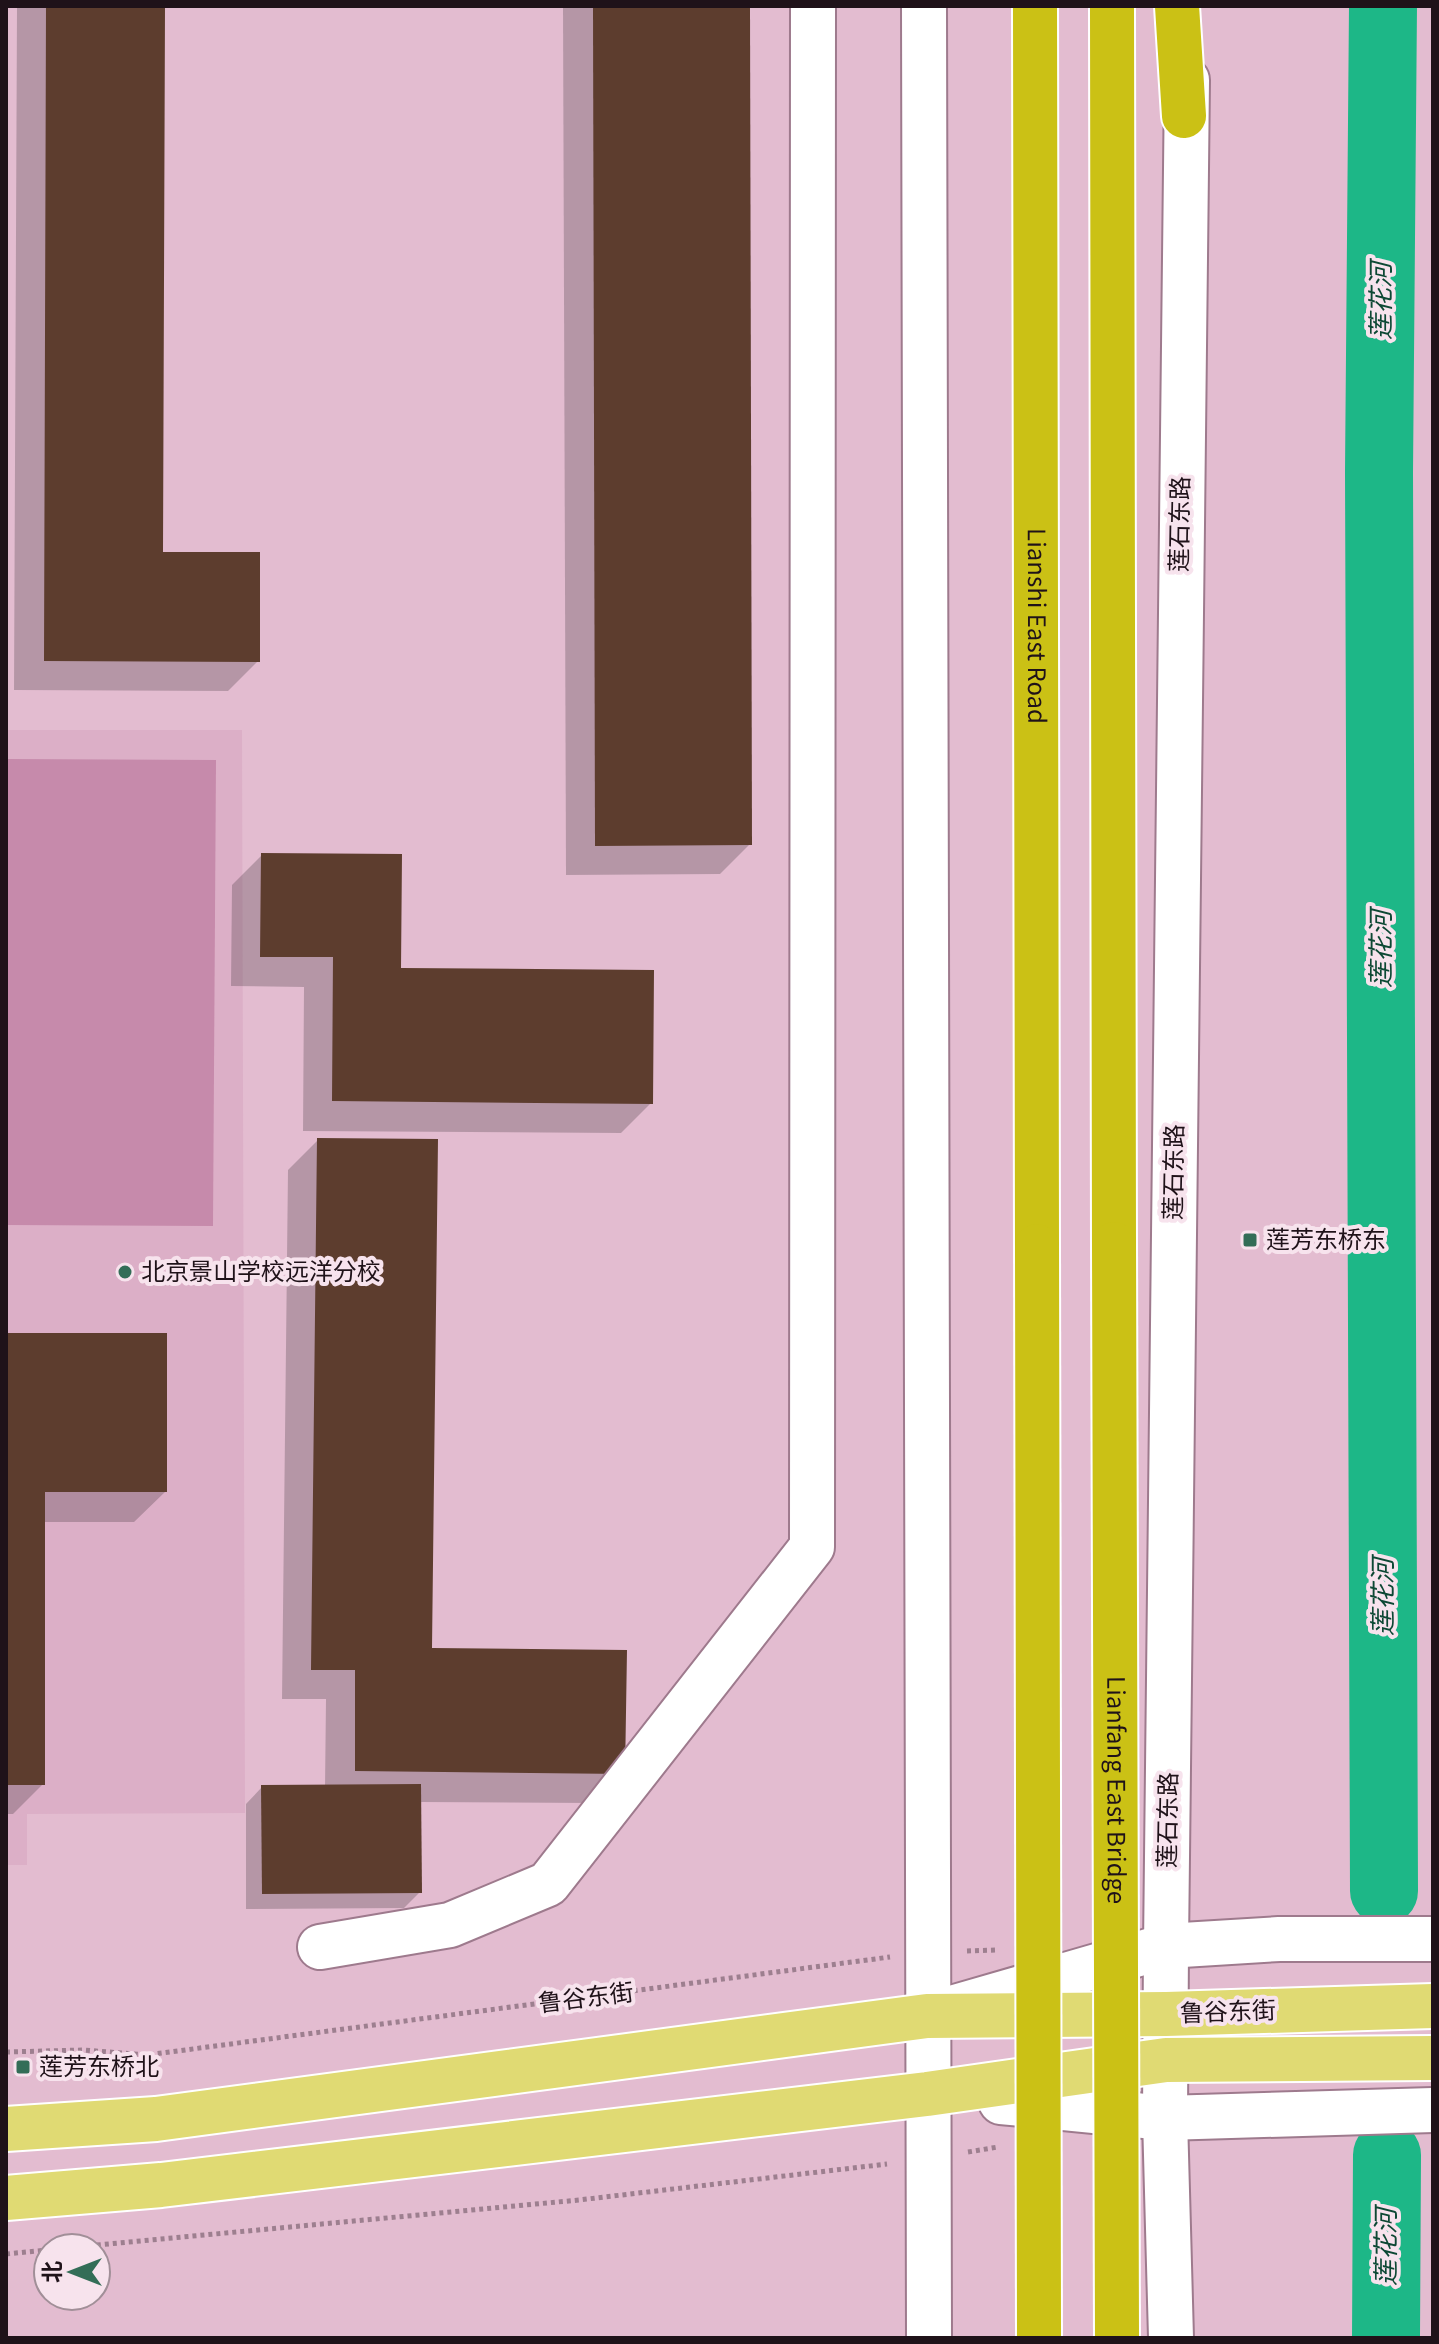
<svg xmlns="http://www.w3.org/2000/svg" width="1439" height="2344" viewBox="0 0 1439 2344" font-family="Georgia,'Noto Sans SC',serif">
<style>
.built{fill:#dcafc7}
.green{fill:#c68aab}
.shadow{fill:#0003}
.lines{fill:none;stroke-linecap:round;stroke-linejoin:round}
.river{stroke:#1db787;stroke-width:68}
.building{fill:#5d3d2e}
.minor-casing{stroke:#9e7a8d;stroke-width:48}
.major-casing{stroke:#fff;stroke-width:48}
.highway-casing{stroke:#fff;stroke-width:48}
.path{stroke:#9d7f8f;stroke-width:5;stroke-dasharray:4 4;stroke-linecap:butt}
.minor{stroke:#fff;stroke-width:44}
.major{stroke:#e0da73;stroke-width:44}
.highway{stroke:#cbc115;stroke-width:44}
.highway-bridge-casing{stroke:#fff;stroke-width:48;stroke-linecap:butt}
.highway-bridge{stroke:#cbc115;stroke-width:44}
.poi-dot{fill:#336d57;stroke:#f7e3ed;stroke-width:3}
.labels{text-anchor:middle;stroke-width:8;stroke-linejoin:round;paint-order:stroke}
.street-label{font-size:24px;fill:#1f1219;stroke:#f7e3ed}
.poi-label{font-size:24px;fill:#1f1219;stroke:#f7e3ed;text-anchor:start}
.water-label{font-size:26px;font-style:italic;fill:#0d4834;stroke:#f7e3ed}
</style>
<rect width="100%" height="100%" fill="#e3bcd0"/>
<path class="built" d="M 6,730 L 242,730 L 245,1813 L 27,1814 L 27,1865 L 6,1865 Z"/>
<path class="green" d="M 6,759 L 216,760 L 213,1226 L 6,1225 Z"/>
<g class="shadow">
<path d="M 17,6 L 163,6 L 161,553 L 258,661 L 228,691 L 14,690 Z"/>
<path d="M 563,6 L 748,6 L 750,844 L 720,874 L 566,875 Z"/>
<path d="M 262,855 L 399,970 L 651,1103 L 621,1133 L 303,1131 L 304,987 L 231,986 L 232,885 Z"/>
<path d="M 318,1140 L 430,1650 L 623,1773 L 593,1803 L 420,1802 L 420,1892 L 404,1908 L 246,1909 L 246,1804 L 262,1787 L 325,1787 L 326,1699 L 282,1699 L 288,1170 Z"/>
<path d="M 6,1335 L 165,1492 L 134,1522 L 43,1522 L 43,1784 L 13,1814 L 6,1814 Z"/>
</g>
<g class="lines">
<g class="river">
<path d="M 1383,6 L 1379,472 L 1384,1891"/>
<path d="M 1386,2338 L 1387,2155"/>
</g>
</g>
<g class="building">
<path d="M 46,6 L 165,6 L 163,552 L 260,552 L 260,662 L 44,661 Z"/>
<path d="M 593,6 L 750,6 L 752,845 L 595,846 Z"/>
<path d="M 261,853 L 402,854 L 401,968 L 654,970 L 653,1104 L 332,1101 L 333,957 L 260,957 Z"/>
<path d="M 317,1138 L 438,1139 L 432,1648 L 627,1650 L 625,1774 L 355,1771 L 355,1670 L 311,1670 Z"/>
<path d="M 6,1333 L 167,1333 L 167,1492 L 45,1492 L 45,1785 L 6,1785 Z"/>
<path d="M 421,1784 L 422,1893 L 262,1894 L 261,1785 Z"/>
</g>
<g class="lines">
<g class="minor-casing">
<g id="minor">
<path d="M 924,6 L 929,2338"/>
<path d="M 320,1947 L 450,1925 L 548,1884 L 812,1547 L 813,6"/>
<path d="M 945,2010 L 1166,1946 L 1279,1939 L 1433,1939"/>
<path d="M 1001,2102 L 1165,2118 L 1433,2110"/>
<path d="M 1171,2338 L 1165,2118 L 1166,1946 L 1187,80"/>
</g>
</g>
<g class="major-casing">
<g id="major">
<path d="M 6,2129 L 156,2119 L 927,2016 L 1166,2014 L 1433,2006"/>
<path d="M 6,2198 L 161,2185 L 927,2094 L 1166,2060 L 1433,2058"/>
</g>
</g>
<g class="highway-casing">
<g id="highway">
<path id="s1" d="M 1035,6 L 1037,1246"/>
<path d="M 1112,6 L 1114,1244"/>
<path d="M 1177,6 L 1184,116"/>
</g>
</g>
<g class="path">
<path d="M 967,1951 L 997,1950"/>
<path d="M 6,2052 L 83,2050 L 147,2055 L 890,1957"/>
<path d="M 968,2152 L 998,2147"/>
<path d="M 65,2248 L 579,2200 L 887,2164"/>
<path d="M 6,2254 L 48,2250"/>
</g>
<use href="#minor" class="minor"/>
<use href="#major" class="major"/>
<use href="#highway" class="highway"/>
<g class="highway-bridge-casing">
<g id="highway-bridge">
<path id="s2" d="M 1114,1244 L 1117,2338"/>
<path d="M 1037,1246 L 1039,2338"/>
</g>
</g>
<use href="#highway-bridge" class="highway-bridge"/>
</g>
<g class="poi-dot">
<rect x="1242" y="1232" width="16" height="16" rx="4"/>
<circle cx="125" cy="1272" r="8"/>
<rect x="15" y="2059" width="16" height="16" rx="4"/>
</g>
<g class="labels">
<g class="street-label">
<text transform="translate(1180 524) rotate(-89)" y="8">莲石东路</text>
<text dy="8" stroke="none"><textPath href="#s1" startOffset="620">Lianshi East Road</textPath></text>
<text transform="translate(1174 1172) rotate(-89)" y="8">莲石东路</text>
<text dy="8" stroke="none"><textPath href="#s2" startOffset="546">Lianfang East Bridge</textPath></text>
<text transform="translate(1168 1820) rotate(-89)" y="8">莲石东路</text>
<text transform="translate(586 1998) rotate(-7)" y="8">鲁谷东街</text>
<text transform="translate(1228 2012) rotate(-2)" y="8">鲁谷东街</text>
</g>
<g class="poi-label">
<text x="1266" y="1248">莲芳东桥东</text>
<text x="141" y="1280">北京景山学校远洋分校</text>
<text x="39" y="2075">莲芳东桥北</text>
</g>
<g class="water-label">
<text transform="translate(1381 301) rotate(-90)" y="9">莲花河</text>
<text transform="translate(1381 949) rotate(-90)" y="9">莲花河</text>
<text transform="translate(1383 1597) rotate(-90)" y="9">莲花河</text>
<text transform="translate(1386 2247) rotate(-90)" y="9">莲花河</text>
</g>
</g>
<rect width="1439" height="2344" fill="none" stroke="#1f1219" stroke-width="16"/>
<g transform="translate(72 2272) rotate(270)"><circle r="38" fill="#f7e3ed" stroke="#a18f98" stroke-width="2"/>
<path d="M0-6L14 30L0 20L-14 30Z" fill="#336d57"/>
<text y="-12" font-size="22" font-weight="bold" text-anchor="middle" fill="#1f1219">北</text>
</g>
</svg>
